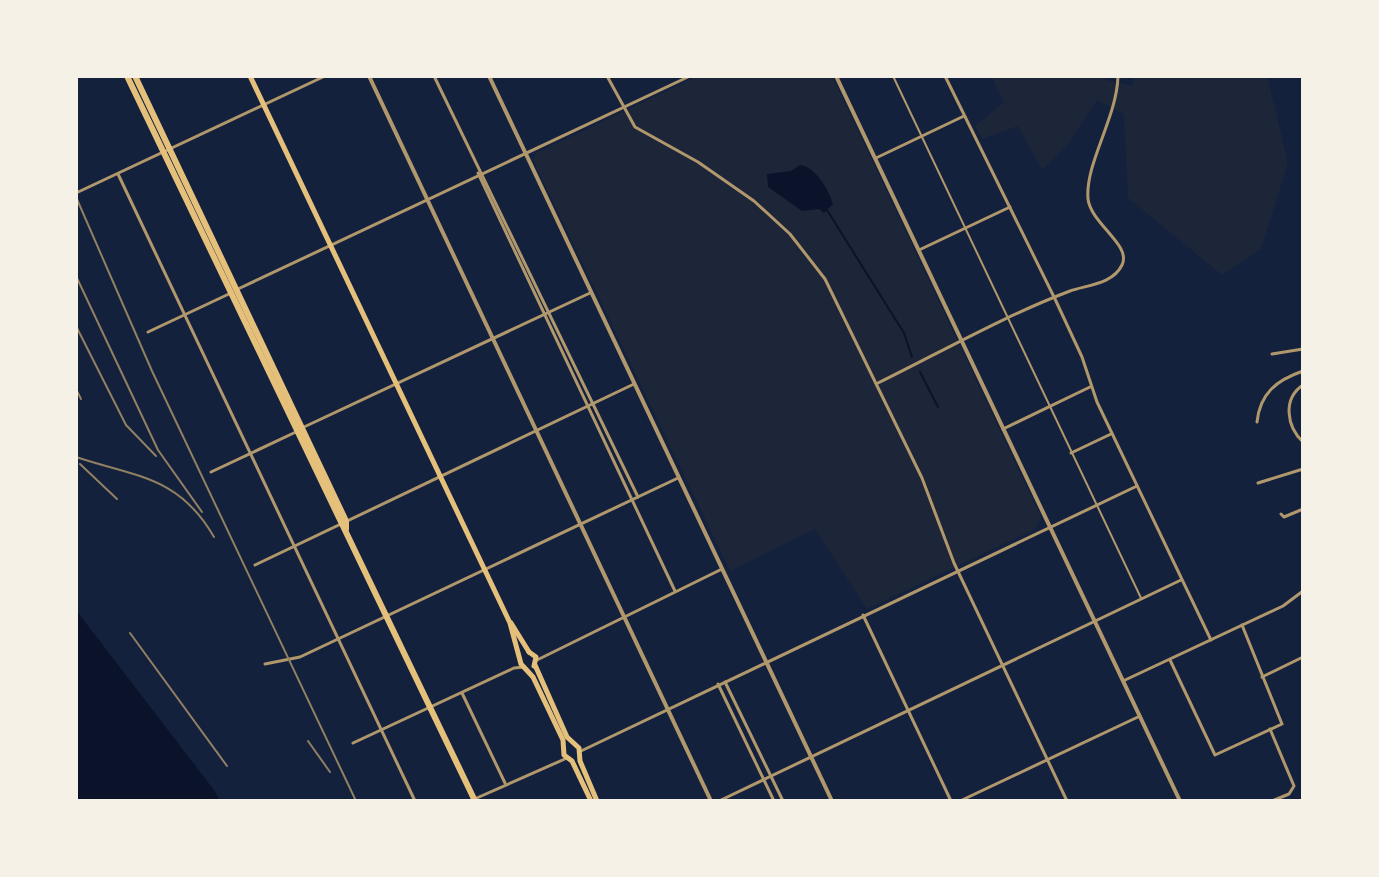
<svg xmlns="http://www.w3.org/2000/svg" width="1379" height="877" viewBox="0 0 1379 877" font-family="Commissioner,sans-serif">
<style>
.green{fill:#1d2539}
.water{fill:#0b132b}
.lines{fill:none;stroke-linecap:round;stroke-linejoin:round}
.stream{stroke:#0b132b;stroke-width:2}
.service{stroke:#b1986c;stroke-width:2}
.minor{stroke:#b1986c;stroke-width:3}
.tertiary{stroke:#b1986c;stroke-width:4}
.secondary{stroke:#e5c07b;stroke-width:5}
.trunk{stroke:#e5c07b;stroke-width:6}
.rail{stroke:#918062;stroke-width:2}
</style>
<rect width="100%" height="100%" fill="#14213d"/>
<g class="green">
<path d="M 698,76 L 832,76 L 1041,517 L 1035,529 L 867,609 L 815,529 L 730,571 L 533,160 L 536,153 Z"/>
<path d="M 991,76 L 1105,76 L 1106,80 L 1132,86 L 1134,76 L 1267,76 L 1288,163 L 1261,249 L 1222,275 L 1128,198 L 1124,114 L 1097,100 L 1069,143 L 1042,170 L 1018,126 L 982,139 L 975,126 L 1004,102 Z"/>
</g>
<g class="water">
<path d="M 800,165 C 815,166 829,190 833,204 L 824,213 L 819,209 L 802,211 L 768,187 L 767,174 L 791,171 Z"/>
<path d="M 76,610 L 214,790 L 220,801 L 76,801 Z"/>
</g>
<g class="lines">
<g class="stream">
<path d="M 827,210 L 904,333 L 912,357"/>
<path d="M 920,372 L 938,407"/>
</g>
<path class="service" d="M 893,76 L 1141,598"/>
<g class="minor">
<path d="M 434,76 L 638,497"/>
<path d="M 607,76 L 635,127 L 698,162 L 754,201 L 790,234 L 825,279 L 922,478 L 954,563 L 1067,801"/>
<path d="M 945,76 L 1055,299 L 1082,357 L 1097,402 L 1211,640"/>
<path d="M 876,158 L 964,116"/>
<path d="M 478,173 L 675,591"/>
<path d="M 118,174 L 415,801"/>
<path d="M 76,193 L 325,76"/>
<path d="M 919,250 L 1010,207"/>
<path d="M 238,289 L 690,76"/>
<path d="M 148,332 L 231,293"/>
<path d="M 1272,354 L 1303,349"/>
<path d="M 878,383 C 941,352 1004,316 1070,291 C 1087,285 1113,284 1122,265 C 1132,245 1091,224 1088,199 C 1085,163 1117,118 1118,76"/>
<path d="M 1303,385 C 1282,399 1287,427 1303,442"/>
<path d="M 1257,422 C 1260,393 1277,380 1303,371"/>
<path d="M 304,427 L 590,293"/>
<path d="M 1003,429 L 1090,387"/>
<path d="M 1071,453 L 1111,434"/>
<path d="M 211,472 L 298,431"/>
<path d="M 1258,483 L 1303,469"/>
<path d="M 1281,514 L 1284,517 L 1303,509"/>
<path d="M 255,565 L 634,384"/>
<path d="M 863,615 L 951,801"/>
<path d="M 537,660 L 722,569"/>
<path d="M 1170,660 L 1215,755 L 1282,724 L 1242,625"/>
<path d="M 265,664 L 300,657 L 678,478"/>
<path d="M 1262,677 L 1303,657"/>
<path d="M 1123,681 L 1283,606 L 1303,591"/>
<path d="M 725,682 L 783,801"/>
<path d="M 718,684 L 774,801"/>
<path d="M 462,693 L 505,783"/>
<path d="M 1270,729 L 1294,786 L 1289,794 L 1272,801"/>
<path d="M 353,743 L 514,668 L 524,667"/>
<path d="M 581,751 L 1137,486"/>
<path d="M 470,801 L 567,758"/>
<path d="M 719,801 L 1181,580"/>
<path d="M 960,801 L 1140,716"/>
</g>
<g class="tertiary">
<path d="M 369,76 L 711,801"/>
<path d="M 489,76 L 832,801"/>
<path d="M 836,76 L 1180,801"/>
</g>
<g class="secondary">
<path d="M 250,76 L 510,623 L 521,664 L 533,677 L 563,740 L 564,755 L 572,761 L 591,801"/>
<path d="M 511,623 L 529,652"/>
<path d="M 529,652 L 536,657 L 534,666"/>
<path d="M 535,665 L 567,737 L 579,748 L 580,761 L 597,801"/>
</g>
<g class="trunk">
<path d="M 127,76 L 475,801"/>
<path d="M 135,76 L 346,521 L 346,529"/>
</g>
<g class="rail">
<path d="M 76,197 L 152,371 L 356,801"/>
<path d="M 76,276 L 158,450 L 202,512"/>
<path d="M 76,326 L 126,425 L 156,456"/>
<path d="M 76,389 L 81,399"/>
<path d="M 76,457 C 136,477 179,476 214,537"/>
<path d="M 80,464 L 117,499"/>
<path d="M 130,633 L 227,766"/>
<path d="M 308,741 L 330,772"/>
</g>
</g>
<rect width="1379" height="877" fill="none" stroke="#f6f1e7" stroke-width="156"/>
</svg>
